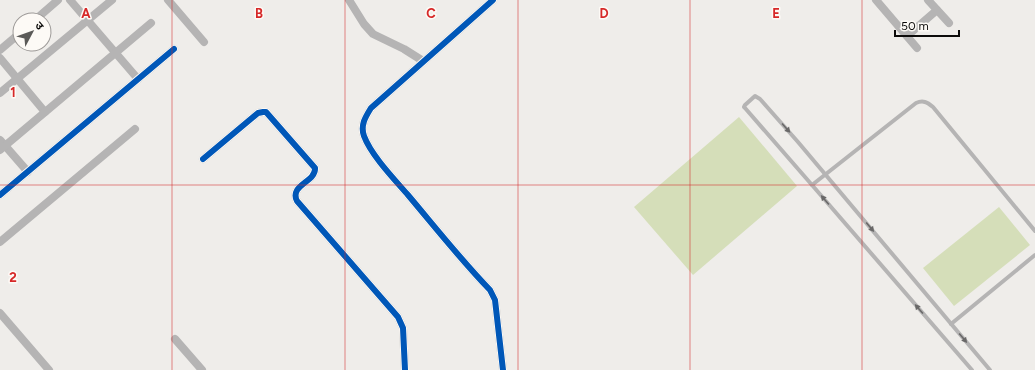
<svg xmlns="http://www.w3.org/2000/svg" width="1035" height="370" viewBox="0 0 1035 370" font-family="Figtree,'Noto Sans Devanagari',sans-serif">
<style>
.green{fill:#d5deb9}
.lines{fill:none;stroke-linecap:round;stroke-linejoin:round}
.lane{stroke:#b5b4b4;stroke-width:4}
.street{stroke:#b5b4b4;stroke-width:8}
.cycleway-casing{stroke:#fdfaf6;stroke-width:8}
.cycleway{stroke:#0057b8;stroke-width:6}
.oneway{fill:#696868}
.grid{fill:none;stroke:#d62828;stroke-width:1;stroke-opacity:0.55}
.grid-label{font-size:13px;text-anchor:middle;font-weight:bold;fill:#d62828;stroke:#fdfaf6;stroke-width:3;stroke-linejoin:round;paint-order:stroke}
</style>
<rect width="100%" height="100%" fill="#efedea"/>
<g class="green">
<path d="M 739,117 L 797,186 L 693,275 L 634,207 Z"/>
<path d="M 999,207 L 1030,245 L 954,306 L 923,268 Z"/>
</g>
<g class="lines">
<g class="lane">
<path d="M 812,185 L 916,103 C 923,100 927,102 933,107 L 1035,231"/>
<path d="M 951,324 L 1035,255"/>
<path d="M 972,370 L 812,185 L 745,108 L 744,107 L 745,105 L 755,96 L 760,99 L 798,142 L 990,370"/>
</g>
<g class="street">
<path d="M 70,0 L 138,79"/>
<path d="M 168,0 L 204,42"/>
<path d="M 349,0 L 364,24 L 373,34 L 404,49 L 423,61"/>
<path d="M 493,0 L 371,108 C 366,116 360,125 364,136 C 371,155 394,179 408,195 C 435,227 461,260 490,290 L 495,300 L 503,370"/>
<path d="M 876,0 L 917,48"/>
<path d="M 928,0 L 949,23"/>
<path d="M 35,20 L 58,0"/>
<path d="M 907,36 L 937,10"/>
<path d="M 0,50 L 20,33"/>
<path d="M 0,58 L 45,112"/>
<path d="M 0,93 L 112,0"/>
<path d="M 0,140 L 28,172"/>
<path d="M 0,150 L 151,23"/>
<path d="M 203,159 L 258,113 L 263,112 L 266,112 L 315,168 C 316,182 289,185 297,201 L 398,317 L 403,328 L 405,370"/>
<path d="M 0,195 L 174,49"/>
<path d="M 0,242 L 135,129"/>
<path d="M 0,313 L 49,370"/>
<path d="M 175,339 L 202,370"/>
</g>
<g class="cycleway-casing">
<g id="cycleway">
<path d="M 493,0 L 371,108 C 366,116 360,125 364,136 C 371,155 394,179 408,195 C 435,227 461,260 490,290 L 495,300 L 503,370"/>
<path d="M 203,159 L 258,113 L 263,112 L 266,112 L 315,168 C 316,182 289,185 297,201 L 398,317 L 403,328 L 405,370"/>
<path d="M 0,195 L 174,49"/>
</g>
</g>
<use href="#cycleway" class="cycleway"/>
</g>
<defs><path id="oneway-solid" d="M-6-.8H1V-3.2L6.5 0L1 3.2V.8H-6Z"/></defs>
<g class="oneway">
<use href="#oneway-solid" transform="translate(786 128) rotate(48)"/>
<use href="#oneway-solid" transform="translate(825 200) rotate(-131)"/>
<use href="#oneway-solid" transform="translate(870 227) rotate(50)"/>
<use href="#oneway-solid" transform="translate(919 309) rotate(-131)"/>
<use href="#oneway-solid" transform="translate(963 338) rotate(50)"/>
</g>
<path class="grid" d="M 172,0 L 172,370M 345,0 L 345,370M 518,0 L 518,370M 690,0 L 690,370M 862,0 L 862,370M 0,185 L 1035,185"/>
<g class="grid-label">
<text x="86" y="18">A</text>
<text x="259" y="18">B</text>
<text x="431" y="18">C</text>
<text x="604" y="18">D</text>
<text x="776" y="18">E</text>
<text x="13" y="97">1</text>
<text x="13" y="282">2</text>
</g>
<g transform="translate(32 32) rotate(49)"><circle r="19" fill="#fdfaf6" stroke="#9d9a98"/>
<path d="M0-3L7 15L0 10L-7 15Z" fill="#5b5a58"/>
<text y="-6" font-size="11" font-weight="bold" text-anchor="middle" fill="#0c0b0a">उ</text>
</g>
<path d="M895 30v6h64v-6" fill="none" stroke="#0c0b0a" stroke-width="2"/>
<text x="901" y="30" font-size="12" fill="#0c0b0a" stroke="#fdfaf6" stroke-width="3" paint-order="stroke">50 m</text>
</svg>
